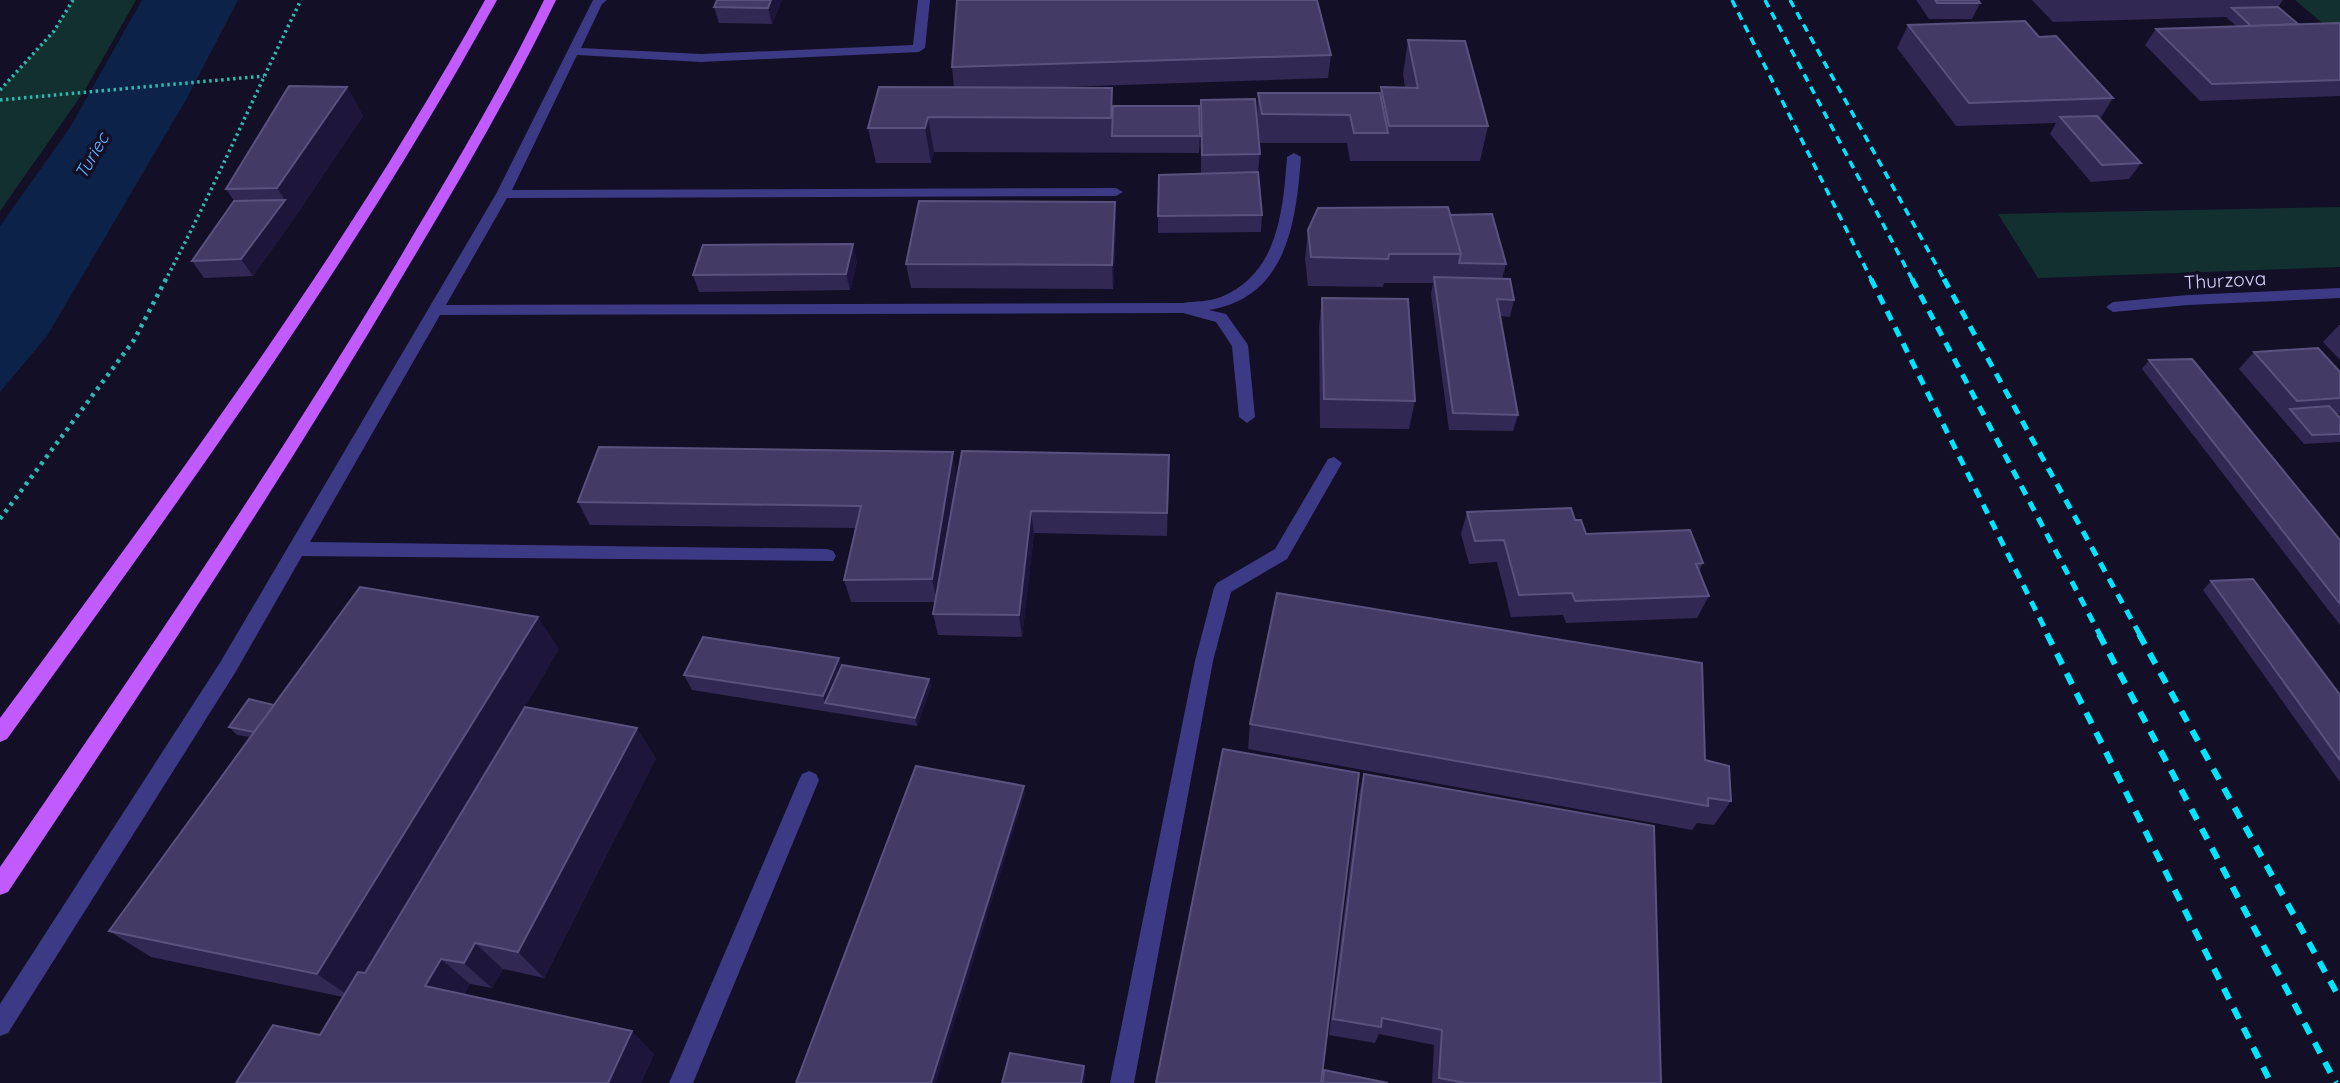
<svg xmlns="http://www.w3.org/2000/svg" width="2340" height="1083" viewBox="0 0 2340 1083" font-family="Quicksand,sans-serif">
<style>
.green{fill:#12302f}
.water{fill:#0c2248}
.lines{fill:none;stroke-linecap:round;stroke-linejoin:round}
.path-far1{stroke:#2fb8b0;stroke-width:3.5;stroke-dasharray:2.5 3.5;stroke-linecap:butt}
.path{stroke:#2fb8b0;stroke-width:4.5;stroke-dasharray:3.5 5;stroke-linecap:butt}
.service{fill:#3d3a85;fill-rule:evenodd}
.minor{fill:#3d3a85;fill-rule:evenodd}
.primary{fill:#c25bff;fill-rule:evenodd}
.rail-far2{stroke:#00e5ff;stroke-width:3.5;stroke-dasharray:8 6;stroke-linecap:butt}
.rail-far1{stroke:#00e5ff;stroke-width:5;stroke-dasharray:10 8;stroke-linecap:butt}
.rail{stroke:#00e5ff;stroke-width:6;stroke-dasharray:12 10;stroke-linecap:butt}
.wall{fill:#312854}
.shaded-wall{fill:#1d163a}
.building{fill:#433a66;stroke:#5a527e;stroke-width:2}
.labels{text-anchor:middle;stroke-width:7;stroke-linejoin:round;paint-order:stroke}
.far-water-label{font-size:18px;font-style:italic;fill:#62b6ff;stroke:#130f26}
.street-label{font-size:19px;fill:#d9d4ff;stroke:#130f26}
</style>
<rect width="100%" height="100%" fill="#130f26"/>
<g class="green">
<path d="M 73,0 L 136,0 L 85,90 L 0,211 L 0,90 L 54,31 Z"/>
<path d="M 2295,0 L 2340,0 L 2340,33 L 2334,33 Z"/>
<path d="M 2340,207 L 2340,267 L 2038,278 L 1998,214 Z"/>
</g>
<path class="water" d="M 142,0 L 238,0 L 187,98 L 47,336 L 0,392 L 0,226 L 69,129 Z"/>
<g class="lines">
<g class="path-far1">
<path d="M 0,90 L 54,31 L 73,0"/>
<path d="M 0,100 L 264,76"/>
<path d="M 165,281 C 214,189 255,93 301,0"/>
</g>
<path class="path" d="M 0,519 L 134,340 L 166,279"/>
<g class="service">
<path d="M 593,0 L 607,0 L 602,4 L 581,48 L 701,54 L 913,45 L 918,0 L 930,0 L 925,48 L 919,52 L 701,62 L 577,55 L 512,190 L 1116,188 L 1123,192 L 1116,196 L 507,198 L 446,305 L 1183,303 C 1195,301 1209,302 1221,297 C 1278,274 1283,211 1287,157 L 1294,153 L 1301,157 C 1296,223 1287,297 1209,310 L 1226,314 L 1248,345 L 1255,417 L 1247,423 L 1239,417 L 1232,346 L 1216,322 L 1183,313 L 440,315 L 310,542 L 827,549 L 833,551 L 836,556 L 833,561 L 302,556 L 235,673 L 8,1033 L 0,1036 L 0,1004 L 221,661 L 496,194 Z"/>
<path d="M 1334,457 L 1342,463 L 1287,559 L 1231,592 L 1213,661 L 1134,1083 L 1110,1083 L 1195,661 L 1214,588 L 1217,583 L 1275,549 L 1328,459 Z"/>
<path d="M 809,771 L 816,774 L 819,780 L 693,1083 L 669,1083 L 799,780 L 802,774 Z"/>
</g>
<path class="minor" d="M 2340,288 L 2340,298 L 2188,305 L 2113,312 L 2106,307 L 2113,302 L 2188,295 Z"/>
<g class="primary">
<path d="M 485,0 L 497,0 C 355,259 180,500 7,739 L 0,742 L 0,718 C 172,486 345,252 485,0 Z"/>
<path d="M 544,0 L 556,0 C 509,97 454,190 399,282 C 276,490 142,691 8,892 L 0,895 L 0,867 C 134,673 267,478 389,276 C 443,185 498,95 544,0 Z"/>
</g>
<g class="rail-far2">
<path d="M 1732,0 L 1872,281"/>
<path d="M 1765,0 L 1913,281"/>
<path d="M 1790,0 L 1945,281"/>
</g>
<g class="rail-far1">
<path d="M 1871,279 L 2048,635"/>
<path d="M 1912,279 L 2100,635"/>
<path d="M 1944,279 L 2140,635"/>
</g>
<g class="rail">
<path d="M 2047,634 L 2271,1083"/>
<path d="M 2099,634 L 2336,1083"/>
<path d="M 2139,634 L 2340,999"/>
</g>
</g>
<g class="wall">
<path d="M 782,0 L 772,24 L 719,23 L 714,7 Z"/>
<path d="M 1916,0 L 1978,0 L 1980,3 L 1972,19 L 1929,19 Z"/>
<path d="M 2032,0 L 2283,0 L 2278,7 L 2298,24 L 2340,23 L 2340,96 L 2200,101 L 2145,45 L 2156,29 L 2236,26 L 2226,17 L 2053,22 Z"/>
<path d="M 1908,25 L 2039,37 L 2113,98 L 2100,119 L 2141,163 L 2129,179 L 2091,182 L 2050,134 L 2056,123 L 1956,126 L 1897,48 Z"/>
<path d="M 1408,40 L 1488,126 L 1480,161 L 1350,161 L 1347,143 L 1260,143 L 1257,122 L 1258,93 L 1380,93 L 1381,87 L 1405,87 L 1403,74 Z"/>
<path d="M 1331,55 L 1328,78 L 1032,88 L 1113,106 L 1200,136 L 1199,153 L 934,152 L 931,163 L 876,163 L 868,128 L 954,88 L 952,67 Z"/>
<path d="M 347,87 L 363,116 L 295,217 L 253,276 L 204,278 L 192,261 L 234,201 L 226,189 Z"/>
<path d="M 1201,100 L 1260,154 L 1258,172 L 1262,215 L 1261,232 L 1158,233 L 1158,216 L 1201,173 Z"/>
<path d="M 1115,202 L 1116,226 L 1113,289 L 911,288 L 906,264 Z"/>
<path d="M 1450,215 L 1506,264 L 1502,279 L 1514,300 L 1510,317 L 1500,316 L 1518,415 L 1513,431 L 1449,430 L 1431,294 L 1433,283 L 1384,283 L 1383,287 L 1308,286 L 1305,259 L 1308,230 Z"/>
<path d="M 857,261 L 850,290 L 699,292 L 693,275 Z"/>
<path d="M 1322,298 L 1415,401 L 1409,429 L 1320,428 L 1319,327 Z"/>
<path d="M 2339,325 L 2340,325 L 2340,360 L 2323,342 Z"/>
<path d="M 2254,352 L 2340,372 L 2340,414 L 2336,414 L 2340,418 L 2340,442 L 2304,444 L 2239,369 Z"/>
<path d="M 2149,360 L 2340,540 L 2340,625 L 2142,369 Z"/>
<path d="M 957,475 L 1169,478 L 1167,536 L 1034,533 L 1022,637 L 938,635 L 933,614 L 935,602 L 851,602 L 844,580 L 856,528 L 590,525 L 578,502 Z"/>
<path d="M 1467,512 L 1575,520 L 1586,534 L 1703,563 L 1699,571 L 1709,596 L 1697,618 L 1566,623 L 1563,615 L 1511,617 L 1497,562 L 1469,564 L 1461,534 Z"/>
<path d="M 2211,581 L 2340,695 L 2340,782 L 2203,590 Z"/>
<path d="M 559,649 L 484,775 L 656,758 L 544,978 L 503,969 L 492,988 L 470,984 L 464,994 L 654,1054 L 641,1083 L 236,1083 L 320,1035 L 343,997 L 151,957 L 109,931 L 250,737 L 237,735 L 229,727 L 274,705 Z"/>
<path d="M 842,665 L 929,679 L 931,687 L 917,726 L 692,690 L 684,675 Z"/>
<path d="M 1250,724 L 1705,760 L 1731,801 L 1714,825 L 1697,823 L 1692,830 L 1248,749 Z"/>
<path d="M 1364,774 L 1661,1083 L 1432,1083 L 1434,1045 L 1379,1034 L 1375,1043 L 1329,1035 L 1359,794 Z"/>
</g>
<g class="shaded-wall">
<path d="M 771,0 L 782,0 L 772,24 L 768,8 Z"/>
<path d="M 347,87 L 363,116 L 295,217 L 253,276 L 241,259 L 285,200 L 277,188 Z"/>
<path d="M 928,117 L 934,152 L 931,163 L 925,128 Z"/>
<path d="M 1115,202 L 1116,226 L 1113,289 L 1112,265 Z"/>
<path d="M 853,244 L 857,261 L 850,290 L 846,274 Z"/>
<path d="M 953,452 L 957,475 L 937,602 L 932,579 Z"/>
<path d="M 1169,455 L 1169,478 L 1167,536 L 1167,513 Z"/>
<path d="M 1031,511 L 1034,533 L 1022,637 L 1019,615 Z"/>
<path d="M 538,617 L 559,649 L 352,998 L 317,974 Z"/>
<path d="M 839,658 L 845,673 L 825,703 L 823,696 Z"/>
<path d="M 929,679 L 931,687 L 917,726 L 915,718 Z"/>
<path d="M 637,728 L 656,758 L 544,978 L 518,952 Z"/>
<path d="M 1024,786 L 1025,794 L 936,1083 L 931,1083 Z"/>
<path d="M 475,943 L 503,969 L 492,988 L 464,963 Z"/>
<path d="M 441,959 L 470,984 L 455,1010 L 425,986 Z"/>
<path d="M 632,1031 L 654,1054 L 641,1083 L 608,1083 Z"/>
<path d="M 1084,1066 L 1086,1076 L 1085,1083 L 1081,1083 Z"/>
</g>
<g class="building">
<path d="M 717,0 L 771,0 L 768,8 L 714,7 Z"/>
<path d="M 957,0 L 1317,0 L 1331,55 L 952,67 Z"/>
<path d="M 1935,0 L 1978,0 L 1980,3 L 1937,3 Z"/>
<path d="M 2278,7 L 2298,24 L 2251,26 L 2232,8 Z"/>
<path d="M 2025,21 L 2039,37 L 2056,36 L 2113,98 L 1969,103 L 1908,25 Z"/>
<path d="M 2340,23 L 2340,80 L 2212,84 L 2156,29 Z"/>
<path d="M 1408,40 L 1465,41 L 1488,126 L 1389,126 L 1381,87 L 1418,88 Z"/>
<path d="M 289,86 L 347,87 L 277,188 L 226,189 Z"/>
<path d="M 879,87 L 1112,88 L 1111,118 L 928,117 L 925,128 L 868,128 Z"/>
<path d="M 1258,93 L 1380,93 L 1388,133 L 1354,133 L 1350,115 L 1262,114 Z"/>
<path d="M 1255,99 L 1260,154 L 1202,155 L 1201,100 Z"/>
<path d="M 1113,106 L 1199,106 L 1200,136 L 1112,136 Z"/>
<path d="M 2097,116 L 2141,163 L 2102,165 L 2060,117 Z"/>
<path d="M 1258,172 L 1262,215 L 1158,216 L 1159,175 Z"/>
<path d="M 285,200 L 241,259 L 192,261 L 234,201 Z"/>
<path d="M 919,201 L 1115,202 L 1112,265 L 906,264 Z"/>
<path d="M 1448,207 L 1461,254 L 1389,254 L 1388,259 L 1311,257 L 1308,230 L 1318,208 Z"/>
<path d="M 1492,214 L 1506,264 L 1459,263 L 1461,254 L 1450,215 Z"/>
<path d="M 853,244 L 846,274 L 693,275 L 703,245 Z"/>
<path d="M 1434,277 L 1510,279 L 1514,300 L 1497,299 L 1518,415 L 1453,413 Z"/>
<path d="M 1322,298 L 1408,299 L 1415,401 L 1324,399 Z"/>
<path d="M 2318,348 L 2340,372 L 2340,398 L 2297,401 L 2254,352 Z"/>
<path d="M 2192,359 L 2340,540 L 2340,604 L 2149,360 Z"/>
<path d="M 2329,406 L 2340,418 L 2340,434 L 2312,435 L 2290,409 Z"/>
<path d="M 599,447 L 953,452 L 932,579 L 844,580 L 861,506 L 578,502 Z"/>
<path d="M 962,451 L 1169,455 L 1167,513 L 1031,511 L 1019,615 L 933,614 Z"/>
<path d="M 1571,508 L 1575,520 L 1581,520 L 1586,534 L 1690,530 L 1703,563 L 1696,564 L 1709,596 L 1575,601 L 1572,593 L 1519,595 L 1504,540 L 1475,541 L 1467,512 Z"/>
<path d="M 2253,579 L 2340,695 L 2340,760 L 2211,581 Z"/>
<path d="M 360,587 L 538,617 L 317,974 L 109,931 Z"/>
<path d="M 1277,593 L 1702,663 L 1705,760 L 1729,766 L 1731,801 L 1708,798 L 1708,806 L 1250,724 Z"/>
<path d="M 703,637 L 839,658 L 823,696 L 684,675 Z"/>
<path d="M 842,665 L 929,679 L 915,718 L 825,703 Z"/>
<path d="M 249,699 L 274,705 L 254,732 L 229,727 Z"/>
<path d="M 525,707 L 637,728 L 518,952 L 475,943 L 464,963 L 441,959 L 425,986 L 632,1031 L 608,1083 L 236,1083 L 273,1025 L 320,1035 L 358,972 L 365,973 Z"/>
<path d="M 1223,749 L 1359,773 L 1321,1083 L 1156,1083 Z"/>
<path d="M 916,766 L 1024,786 L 931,1083 L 796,1083 Z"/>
<path d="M 1364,774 L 1654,826 L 1661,1083 L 1465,1083 L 1439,1078 L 1442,1030 L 1382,1018 L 1381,1027 L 1333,1019 Z"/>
<path d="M 1010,1053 L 1084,1066 L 1081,1083 L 1002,1083 Z"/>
<path d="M 1324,1070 L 1388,1083 L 1323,1083 Z"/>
</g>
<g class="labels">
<g class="far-water-label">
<text transform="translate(92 156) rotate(-60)" y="6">Turiec</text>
</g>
<g class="street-label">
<text transform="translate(2225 280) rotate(-3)" y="7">Thurzova</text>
</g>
</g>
</svg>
